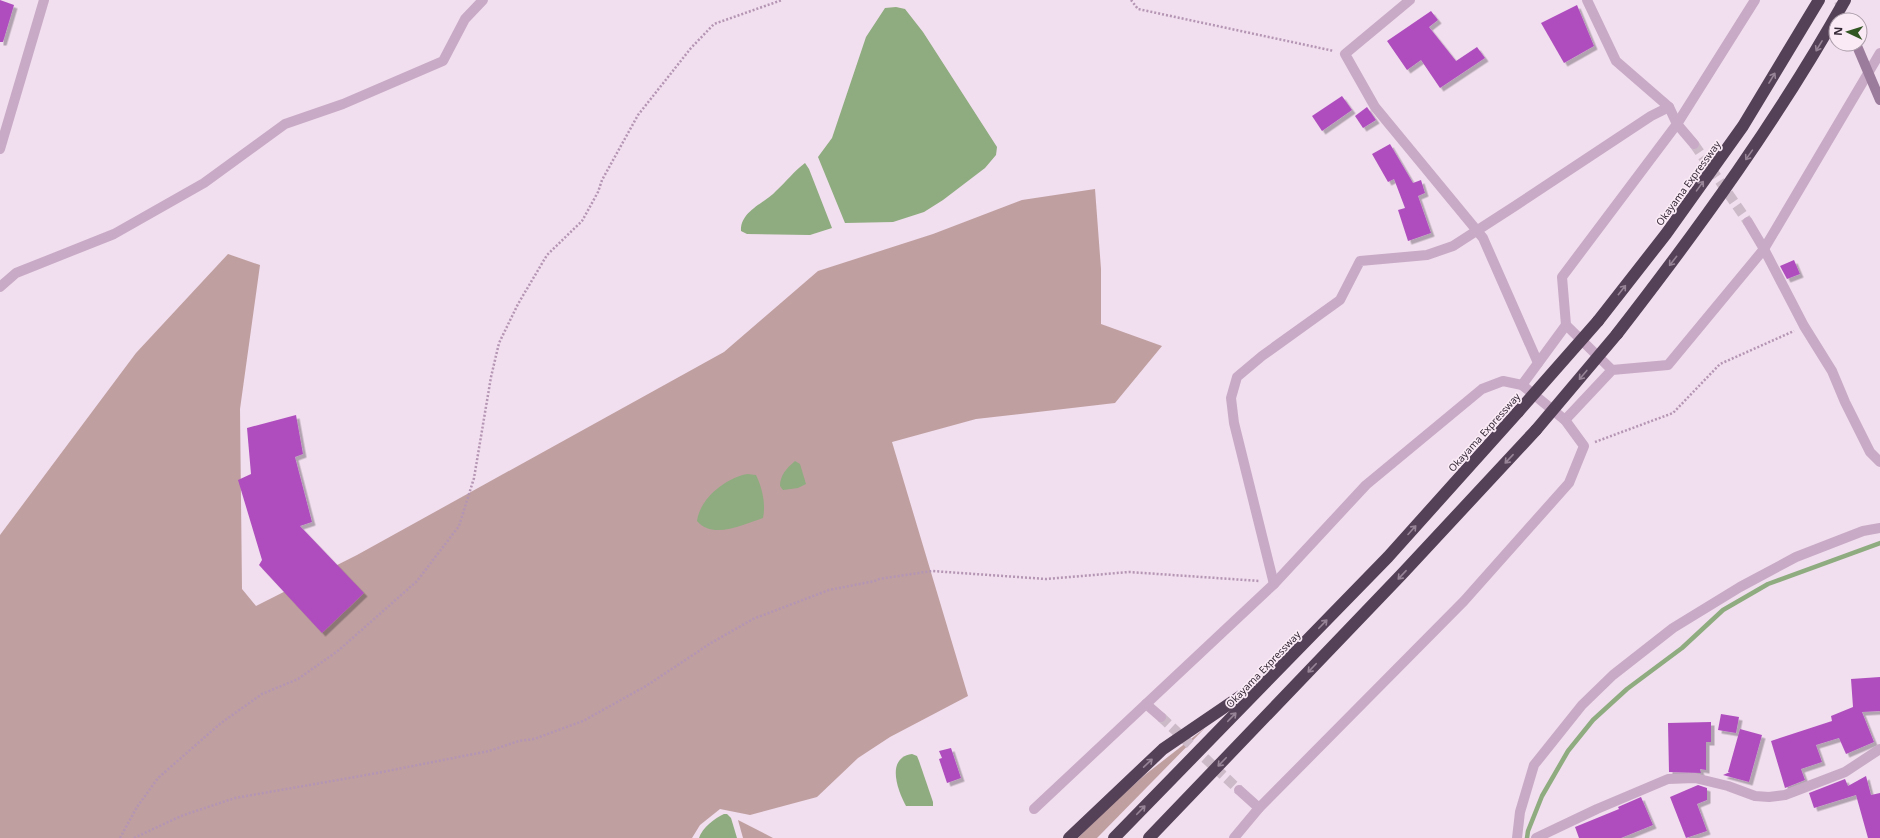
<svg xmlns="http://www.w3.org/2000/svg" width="1880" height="838" viewBox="0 0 1880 838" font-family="'Noto Sans',sans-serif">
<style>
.green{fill:#bf9fa0}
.water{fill:#8eac7f}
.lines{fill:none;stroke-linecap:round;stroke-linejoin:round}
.stream{stroke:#8eac7f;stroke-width:4.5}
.building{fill:#af4ebe;filter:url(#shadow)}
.minor-tunnel{stroke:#ccbac9;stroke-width:10;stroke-dasharray:10 5;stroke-linecap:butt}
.secondary-tunnel{stroke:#ccbac9;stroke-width:10;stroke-dasharray:10 5;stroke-linecap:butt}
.path{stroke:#b495b3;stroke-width:2.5;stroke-dasharray:2 2;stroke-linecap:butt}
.minor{stroke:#c8aac6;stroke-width:10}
.secondary{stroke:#9c7c9c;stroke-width:10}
.motorway{stroke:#554157;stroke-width:12}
.motorway-bridge{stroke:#554157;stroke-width:12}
.oneway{stroke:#978597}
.labels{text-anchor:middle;stroke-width:3.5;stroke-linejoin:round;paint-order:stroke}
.street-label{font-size:10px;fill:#362936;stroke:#f9eaf6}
</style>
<defs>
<filter id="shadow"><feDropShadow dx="3.5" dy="3.5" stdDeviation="0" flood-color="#0004"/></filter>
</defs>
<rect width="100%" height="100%" fill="#f1deee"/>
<g class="green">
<path d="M 1095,189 L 1101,269 L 1101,324 L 1162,346 L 1115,403 L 976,419 L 892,442 L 968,696 L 890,737 L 858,758 L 817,797 L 750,815 L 720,809 L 700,825 L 692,838 L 0,838 L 0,535 L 136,353 L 228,254 L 260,265 L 240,409 L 242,589 L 256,606 L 357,555 L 724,352 L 818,271 L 933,234 L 1022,200 Z"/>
<path d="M 1205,728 L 1097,838 L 1078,838 L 1110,806 L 1146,774 Z"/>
<path d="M 738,820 L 773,838 L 743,838 Z"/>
</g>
<g class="water">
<path d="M 896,7 L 905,9 L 923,32 L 997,147 L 996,155 L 985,168 L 943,200 L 924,212 L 893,222 L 845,223 L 818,157 L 832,138 L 866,37 L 885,8 Z"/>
<path d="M 805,163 L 809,169 L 832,228 L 810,235 L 747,234 L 741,231 C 740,211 765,203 776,191 C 786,182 794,171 805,163 Z"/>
<path d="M 795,461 L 800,464 L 806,484 L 798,488 L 783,490 L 780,486 C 780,475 787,468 795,461 Z"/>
<path d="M 747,474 L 756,475 C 762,487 766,504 763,518 C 744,524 713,540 697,521 C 700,498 726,478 747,474 Z"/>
<path d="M 912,754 L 917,756 L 919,761 L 933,802 L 933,806 L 906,806 C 898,791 885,758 912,754 Z"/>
<path d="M 724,814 L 727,814 L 731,818 L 737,838 L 699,838 C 702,828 715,818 724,814 Z"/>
</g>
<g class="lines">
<path class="stream" d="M 1527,838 L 1528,831 L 1542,796 L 1568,751 L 1593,720 L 1627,689 L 1682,648 L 1723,610 L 1768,584 L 1880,543"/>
</g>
<g class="building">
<path d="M 0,0 L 14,5 L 3,42 L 0,42 Z"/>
<path d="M 1577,5 L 1594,46 L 1564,63 L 1541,23 Z"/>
<path d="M 1431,11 L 1438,20 L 1429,27 L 1456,61 L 1477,47 L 1485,58 L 1440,88 L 1421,60 L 1407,70 L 1387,41 Z"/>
<path d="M 1342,96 L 1352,110 L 1322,131 L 1312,116 Z"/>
<path d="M 1367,107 L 1376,120 L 1363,128 L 1355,116 Z"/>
<path d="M 1390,144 L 1413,183 L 1421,180 L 1425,193 L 1418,196 L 1431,233 L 1408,241 L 1398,210 L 1405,208 L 1394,179 L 1388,182 L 1372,154 Z"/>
<path d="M 1794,260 L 1800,274 L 1787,279 L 1780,266 Z"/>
<path d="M 296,415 L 303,454 L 295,457 L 312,522 L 300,526 L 364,593 L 322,633 L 259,565 L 262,560 L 238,480 L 251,474 L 247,428 Z"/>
<path d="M 1880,677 L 1880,711 L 1862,712 L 1874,742 L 1846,754 L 1839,738 L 1816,745 L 1822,762 L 1801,769 L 1805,780 L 1785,788 L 1771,741 L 1832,721 L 1831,716 L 1853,707 L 1851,679 Z"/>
<path d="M 1721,714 L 1739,717 L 1736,733 L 1718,730 Z"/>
<path d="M 1711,722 L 1711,742 L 1706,742 L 1706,770 L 1700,769 L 1701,773 L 1669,772 L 1668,723 Z"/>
<path d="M 1740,729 L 1762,735 L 1749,782 L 1723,775 L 1730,772 L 1728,772 Z"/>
<path d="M 951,748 L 961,778 L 947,783 L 939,759 L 942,758 L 939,751 Z"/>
<path d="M 1866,776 L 1871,795 L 1880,793 L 1880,838 L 1868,838 L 1856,795 L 1814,808 L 1809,793 L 1845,779 L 1848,786 Z"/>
<path d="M 1698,785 L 1707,788 L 1707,800 L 1697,804 L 1707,831 L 1686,838 L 1670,797 Z"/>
<path d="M 1641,797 L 1653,825 L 1621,838 L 1579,838 L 1575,827 L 1619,809 L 1618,807 Z"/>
</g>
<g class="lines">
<g class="minor-tunnel">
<path d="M 1694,144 L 1748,222"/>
<path d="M 1161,717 L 1239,790"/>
</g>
<path class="secondary-tunnel" d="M 1839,1 L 1847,20"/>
<g class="path">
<path d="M 1131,0 L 1138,9 L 1334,51"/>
<path d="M 1595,442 L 1673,413 L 1720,364 L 1794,331"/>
<path d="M 120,838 L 137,807 L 158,778 L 221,723 L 262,694 L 298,679 L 339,650 L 417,581 L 459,526 L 474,478 L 491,377 L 499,343 L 518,304 L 547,255 L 582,221 L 598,192 L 602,180 L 638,115 L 691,48 L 714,24 L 782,0"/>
<path d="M 134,838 L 181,816 L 235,798 L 372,774 L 489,751 L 519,741 L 534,739 L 583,721 L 646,686 L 711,643 L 753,619 L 829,590 L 875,581 L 879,579 L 932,571 L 1046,579 L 1129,572 L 1260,581"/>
</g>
<g class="minor">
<path d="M 1410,0 L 1345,54 L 1375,107 L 1483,238 L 1538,363"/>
<path d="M 1669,107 L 1677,124 L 1694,144"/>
<path d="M 0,149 L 44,0"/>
<path d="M 1748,222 L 1764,249 L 1880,53"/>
<path d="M 0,287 L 16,273 L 114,234 L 204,183 L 285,124 L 343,104 L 443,61 L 465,19 L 483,0"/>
<path d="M 1612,370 L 1566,325 L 1562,277 L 1677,124 L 1755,0"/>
<path d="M 1522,385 L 1566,325"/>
<path d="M 1565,420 L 1612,370 L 1668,365 L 1764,249 L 1804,326 L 1832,371 L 1845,402 L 1870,452 L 1880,462"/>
<path d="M 1274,584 L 1234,423 L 1231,398 L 1237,377 L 1262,356 L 1340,300 L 1360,261 L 1427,255 L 1453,246 L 1515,206 L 1651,116 L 1669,107 L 1616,61 L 1587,0"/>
<path d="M 1146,704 L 1161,717"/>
<path d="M 1239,790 L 1259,808"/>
<path d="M 1034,809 L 1274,584 L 1366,485 L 1482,389 L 1503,381 L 1522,385 L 1565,420 L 1584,446 L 1569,483 L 1464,601 L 1259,808 L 1234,838"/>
<path d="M 1517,838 L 1520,812 L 1534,765 L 1582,705 L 1613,675 L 1673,628 L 1740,587 L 1796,557 L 1863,531 L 1880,528"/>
<path d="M 1536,838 L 1597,809 L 1668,779 L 1695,778 L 1728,786 L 1755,796 L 1769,797 L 1785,795 L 1845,772 L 1880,749"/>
</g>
<path class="secondary" d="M 1857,46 L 1880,100"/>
<g class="motorway">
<path d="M 1598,321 L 1666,234 L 1743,126 L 1819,0"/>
<path d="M 1617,334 C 1700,227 1779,118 1845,0"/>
<path d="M 1069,838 L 1163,749 L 1257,685"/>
<path d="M 1114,838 L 1388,557 L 1518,412"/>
<path d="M 1149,838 L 1402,574 L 1536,430"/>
</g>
<g class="motorway-bridge">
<path d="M 1518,412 L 1598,321"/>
<path d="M 1536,430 L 1617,334"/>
</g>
</g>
<defs><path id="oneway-shaft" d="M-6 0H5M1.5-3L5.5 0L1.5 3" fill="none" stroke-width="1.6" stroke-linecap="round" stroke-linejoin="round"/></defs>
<g class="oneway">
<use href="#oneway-shaft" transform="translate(1819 46) rotate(121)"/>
<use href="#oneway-shaft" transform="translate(1772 78) rotate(-59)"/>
<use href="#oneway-shaft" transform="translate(1749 155) rotate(125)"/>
<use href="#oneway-shaft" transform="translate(1700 186) rotate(-54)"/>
<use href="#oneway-shaft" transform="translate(1673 261) rotate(128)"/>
<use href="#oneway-shaft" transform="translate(1622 290) rotate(-52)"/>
<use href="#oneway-shaft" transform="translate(1583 375) rotate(130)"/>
<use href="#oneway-shaft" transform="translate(1509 459) rotate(133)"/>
<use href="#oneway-shaft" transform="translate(1412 530) rotate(-48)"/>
<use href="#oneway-shaft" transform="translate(1402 575) rotate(133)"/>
<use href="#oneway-shaft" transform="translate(1323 624) rotate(-46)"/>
<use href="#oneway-shaft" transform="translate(1312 668) rotate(134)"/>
<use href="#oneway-shaft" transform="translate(1232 717) rotate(-46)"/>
<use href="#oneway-shaft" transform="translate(1222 762) rotate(134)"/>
<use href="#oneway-shaft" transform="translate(1148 763) rotate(-43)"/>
<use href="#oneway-shaft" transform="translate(1141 810) rotate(-46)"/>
</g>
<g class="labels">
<g class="street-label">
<text transform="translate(1688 183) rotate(-54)" y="4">Okayama Expressway</text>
<text transform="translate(1484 432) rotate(-48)" y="4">Okayama Expressway</text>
<text transform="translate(1263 669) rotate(-46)" y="4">Okayama Expressway</text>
</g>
</g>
<g transform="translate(1848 32) rotate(274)"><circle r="19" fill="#f9eaf6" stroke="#ab9da9"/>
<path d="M0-3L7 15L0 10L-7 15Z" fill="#325621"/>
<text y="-6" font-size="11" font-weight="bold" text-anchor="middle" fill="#362936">N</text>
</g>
</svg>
